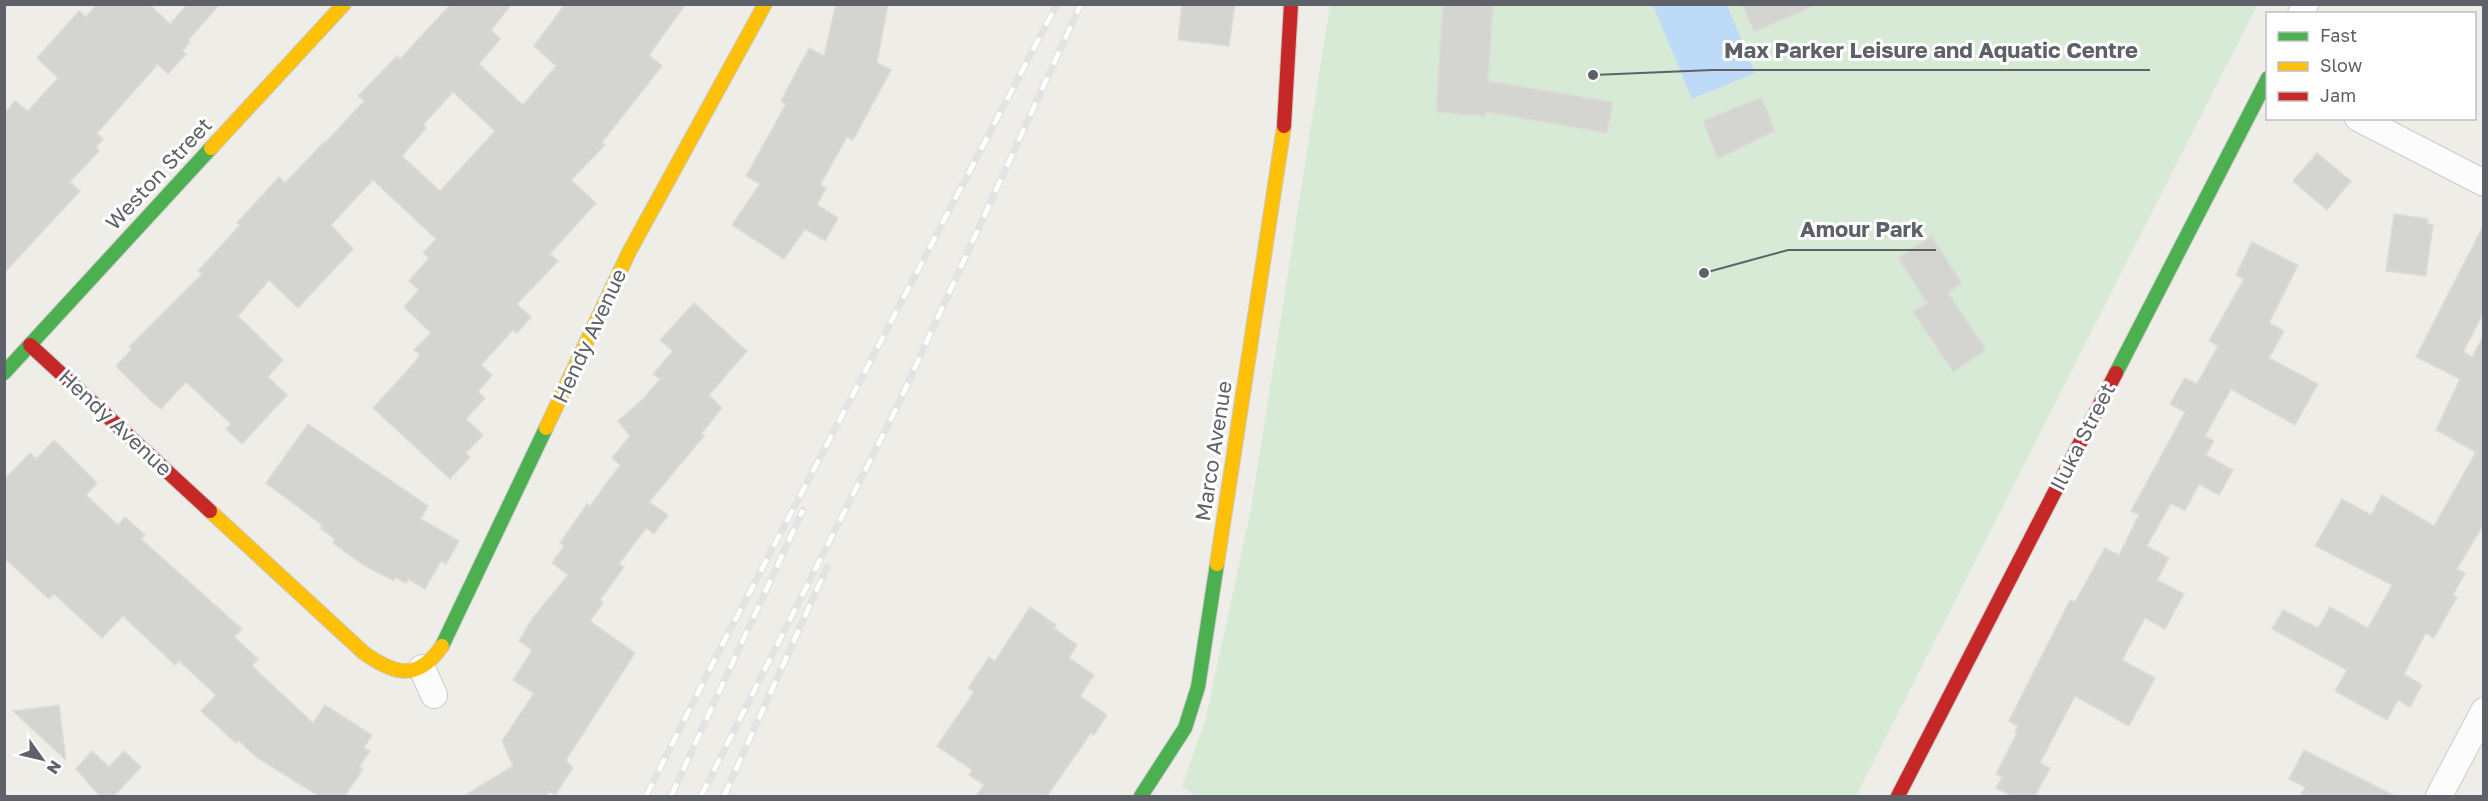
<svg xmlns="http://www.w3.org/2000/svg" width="2488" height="801" viewBox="0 0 2488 801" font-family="'Golos Text',sans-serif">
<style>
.green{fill:#d6ead5}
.water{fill:#bddbf8}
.building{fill:#d4d4d1;stroke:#dedcd8;stroke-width:1.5;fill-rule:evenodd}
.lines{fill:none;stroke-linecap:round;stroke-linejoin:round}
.street-casing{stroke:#cbcbcb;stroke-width:28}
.fast-casing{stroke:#cacac9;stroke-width:16}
.slow-casing{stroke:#cacac9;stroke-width:16}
.jam-casing{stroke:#cacac9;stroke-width:16}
.street{stroke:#fcfcfc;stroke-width:26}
.fast{stroke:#4caf50;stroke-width:14}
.slow{stroke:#ffc107;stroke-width:14}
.jam{stroke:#c62828;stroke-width:14}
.rail-casing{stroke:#e3e3e3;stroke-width:7}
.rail{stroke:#fff;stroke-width:4.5;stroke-dasharray:14;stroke-linecap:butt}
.labels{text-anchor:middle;stroke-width:6;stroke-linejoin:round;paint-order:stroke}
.street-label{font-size:21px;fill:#5e6167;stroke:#fff}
.leader{fill:none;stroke:#5e6167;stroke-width:2}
.callout-dot{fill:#5e6167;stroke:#fff;stroke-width:2}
.callout-label{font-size:22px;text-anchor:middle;font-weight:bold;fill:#5e6167;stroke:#fff;stroke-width:6;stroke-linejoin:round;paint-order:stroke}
</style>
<rect width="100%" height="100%" fill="#eeede8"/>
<path class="green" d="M 1330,5 L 2257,5 L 1856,796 L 1197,796 L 1182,787 L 1206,717 L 1251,509 Z"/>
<path class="water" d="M 1653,5 L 1727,5 L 1755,73 L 1692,99 Z"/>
<g class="building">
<path d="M 97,4 L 149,4 L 170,24 L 188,4 L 220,4 L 188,40 L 190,42 L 182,51 L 186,54 L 168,74 L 158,64 L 97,133 L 103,139 L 96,147 L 99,151 L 70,182 L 80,191 L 4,273 L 4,114 L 15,101 L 28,111 L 58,78 L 37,58 L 79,11 L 86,17 Z"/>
<path d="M 451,4 L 512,4 L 491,30 L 500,39 L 479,64 L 523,105 L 556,66 L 534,46 L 565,4 L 686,4 L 649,55 L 662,66 L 602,142 L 605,145 L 571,180 L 596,203 L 550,254 L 558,261 L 517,304 L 531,317 L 517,333 L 513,330 L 481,365 L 492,375 L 478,392 L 485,398 L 466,419 L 483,435 L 466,453 L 470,457 L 450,479 L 373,408 L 415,362 L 420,354 L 414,350 L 431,333 L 404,307 L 419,290 L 409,281 L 429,258 L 423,253 L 436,239 L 373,180 L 331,225 L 353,249 L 298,308 L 269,280 L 238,316 L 283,360 L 268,377 L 287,395 L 242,444 L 226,429 L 231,424 L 186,382 L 161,409 L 151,401 L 116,366 L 132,349 L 129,347 L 202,274 L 198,271 L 240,225 L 237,223 L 279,177 L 285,183 L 324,142 L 325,143 L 364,101 L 358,96 L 397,56 L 400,59 ZM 453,92 L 495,131 L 440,191 L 402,156 L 426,128 L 423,125 Z"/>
<path d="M 836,4 L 888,4 L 877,62 L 891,70 L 853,140 L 847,137 L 820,185 L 826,188 L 817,205 L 838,218 L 825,241 L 805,229 L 784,259 L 732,225 L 760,184 L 746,176 L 786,104 L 781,101 L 809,48 L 824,56 Z"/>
<path d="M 1182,4 L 1235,4 L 1229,46 L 1178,40 Z"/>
<path d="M 1443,4 L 1493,6 L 1488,81 L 1613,102 L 1607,133 L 1486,112 L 1486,116 L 1436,112 Z"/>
<path d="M 1742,4 L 1818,4 L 1754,32 Z"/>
<path d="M 1761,97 L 1775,131 L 1718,159 L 1703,121 Z"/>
<path d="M 2317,153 L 2351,181 L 2327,210 L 2293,181 Z"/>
<path d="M 2394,214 L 2428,219 L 2427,224 L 2433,225 L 2426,276 L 2386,271 Z"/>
<path d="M 2484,224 L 2484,312 L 2463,352 L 2472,357 L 2484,335 L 2484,524 L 2457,569 L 2465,573 L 2453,595 L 2457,597 L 2434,638 L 2426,633 L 2404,674 L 2422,685 L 2410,707 L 2398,700 L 2387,720 L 2335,691 L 2347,670 L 2272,629 L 2283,610 L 2318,628 L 2330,607 L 2368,628 L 2392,585 L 2315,546 L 2342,499 L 2371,515 L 2382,495 L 2434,526 L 2476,452 L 2436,430 L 2460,379 L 2416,357 Z"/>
<path d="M 1931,236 L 1962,283 L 1948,293 L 1986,350 L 1953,372 L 1913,312 L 1927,303 L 1898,258 Z"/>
<path d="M 2252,242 L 2298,265 L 2269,323 L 2284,331 L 2269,358 L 2318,384 L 2295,425 L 2231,389 L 2205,436 L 2214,441 L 2206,455 L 2233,470 L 2219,495 L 2199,484 L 2185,511 L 2171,503 L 2147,546 L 2169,558 L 2157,580 L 2184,594 L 2165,629 L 2145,618 L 2122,660 L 2155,678 L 2129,726 L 2075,696 L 2040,763 L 2050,768 L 2035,796 L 2013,796 L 1996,788 L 2002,777 L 1996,774 L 2017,733 L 2015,732 L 2018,726 L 2009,721 L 2070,600 L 2075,602 L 2105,548 L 2119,555 L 2139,515 L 2131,511 L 2185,412 L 2170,404 L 2185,378 L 2197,384 L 2218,346 L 2209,341 L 2244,279 L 2236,275 Z"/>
<path d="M 694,303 L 747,351 L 709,395 L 722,408 L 701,434 L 704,436 L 649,502 L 668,515 L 654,534 L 646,528 L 619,564 L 624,567 L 600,600 L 603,603 L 590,621 L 635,653 L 566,760 L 573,768 L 555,795 L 549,791 L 546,796 L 464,796 L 513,766 L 502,741 L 534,693 L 513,680 L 532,650 L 519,641 L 532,619 L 568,575 L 552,563 L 564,546 L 560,543 L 587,504 L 590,506 L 620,465 L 612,458 L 630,436 L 618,421 L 643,399 L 660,379 L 653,374 L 673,351 L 660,340 Z"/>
<path d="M 308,424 L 428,506 L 421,519 L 459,541 L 446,564 L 441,561 L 425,589 L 408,579 L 406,583 L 395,577 L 394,581 L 365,566 L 333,543 L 335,539 L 320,528 L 322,525 L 266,483 Z"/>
<path d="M 54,440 L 97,483 L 86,495 L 118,525 L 125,517 L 145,535 L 141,539 L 242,629 L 234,637 L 258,659 L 252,666 L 313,723 L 325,705 L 372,735 L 364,748 L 370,751 L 359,767 L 363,769 L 345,796 L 319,796 L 256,757 L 238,740 L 236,743 L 201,711 L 216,695 L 179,661 L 175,665 L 123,616 L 102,638 L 54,594 L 49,599 L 4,558 L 4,480 L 30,453 L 36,459 Z"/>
<path d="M 1030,607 L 1056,625 L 1054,628 L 1077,645 L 1069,658 L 1094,675 L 1080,696 L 1107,715 L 1094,735 L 1091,733 L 1047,796 L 976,796 L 984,785 L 969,775 L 972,770 L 937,746 L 974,692 L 968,688 L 989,657 L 995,661 Z"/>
<path d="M 59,705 L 66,760 L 13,711 Z"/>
<path d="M 2304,750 L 2395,796 L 2300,796 L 2305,787 L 2289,779 Z"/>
<path d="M 92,751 L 109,767 L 124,751 L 141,767 L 114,796 L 100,796 L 76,769 Z"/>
</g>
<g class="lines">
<g class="street-casing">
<g id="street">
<path d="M 2301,14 L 2305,4"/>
<path d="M 2358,118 L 2484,183"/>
<path d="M 422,668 L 434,695"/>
<path d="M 2439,796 L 2484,711"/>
</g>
</g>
<g class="fast-casing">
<g id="fast">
<path d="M 4,373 L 211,148"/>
<path d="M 2116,373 L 2268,78"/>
<path d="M 442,646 L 546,428"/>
<path d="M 1141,796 L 1185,728 L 1198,687 L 1217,564"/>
</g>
</g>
<g class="slow-casing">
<g id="slow">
<path d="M 211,148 L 344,4"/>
<path d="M 546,428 L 629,252 L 765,4"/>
<path d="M 210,511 L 364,653 C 395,675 418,681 442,646"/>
<path d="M 1217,564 L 1284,126"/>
</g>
</g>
<g class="jam-casing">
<g id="jam">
<path d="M 1284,126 L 1291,4"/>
<path d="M 30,345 L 210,511"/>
<path d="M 1898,796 L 2116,373"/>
</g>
</g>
<use href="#street" class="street"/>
<use href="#fast" class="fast"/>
<use href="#slow" class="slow"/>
<use href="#jam" class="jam"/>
<g class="rail-casing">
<g id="rail">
<path d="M 646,796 L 721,647 L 1057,4"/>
<path d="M 671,796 L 803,510"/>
<path d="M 701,796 L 896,409 L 1081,4"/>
<path d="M 724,796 L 827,567"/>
</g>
</g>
<use href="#rail" class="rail"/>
</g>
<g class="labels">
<g class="street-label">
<text transform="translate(159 174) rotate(-47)" y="7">Weston Street</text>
<text transform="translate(590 336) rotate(-65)" y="7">Hendy Avenue</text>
<text transform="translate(115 423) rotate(43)" y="7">Hendy Avenue</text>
<text transform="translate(2083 437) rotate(-63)" y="7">Iluka Street</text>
<text transform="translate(1214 451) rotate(-81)" y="7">Marco Avenue</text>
</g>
</g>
<path class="leader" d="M1593 75L1712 70H2150M1704 273L1788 250H1936"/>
<g class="callout-dot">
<circle cx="1593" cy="75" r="6"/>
<circle cx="1704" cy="273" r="6"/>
</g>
<g class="callout-label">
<text x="1931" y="58">Max Parker Leisure and Aquatic Centre</text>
<text x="1862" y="237">Amour Park</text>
</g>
<rect width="2488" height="801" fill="none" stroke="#5e6167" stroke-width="12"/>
<rect x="2266" y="12" width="210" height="108" fill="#ffffff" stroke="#bfc0c2" stroke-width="1.5"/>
<rect x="2278" y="32" width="30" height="9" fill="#4caf50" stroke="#bfc0c2" stroke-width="1.5"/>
<text x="2320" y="42" font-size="18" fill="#5e6167">Fast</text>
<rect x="2278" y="62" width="30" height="9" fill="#ffc107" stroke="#bfc0c2" stroke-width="1.5"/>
<text x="2320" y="72" font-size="18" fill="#5e6167">Slow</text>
<rect x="2278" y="92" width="30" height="9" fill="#c62828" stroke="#bfc0c2" stroke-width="1.5"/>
<text x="2320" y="102" font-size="18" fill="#5e6167">Jam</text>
<g transform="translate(42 759) rotate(124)" stroke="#ffffff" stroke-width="4.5" paint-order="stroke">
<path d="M0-4.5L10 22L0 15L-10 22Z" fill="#5e6167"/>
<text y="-9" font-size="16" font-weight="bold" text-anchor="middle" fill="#5e6167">N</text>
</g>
</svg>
